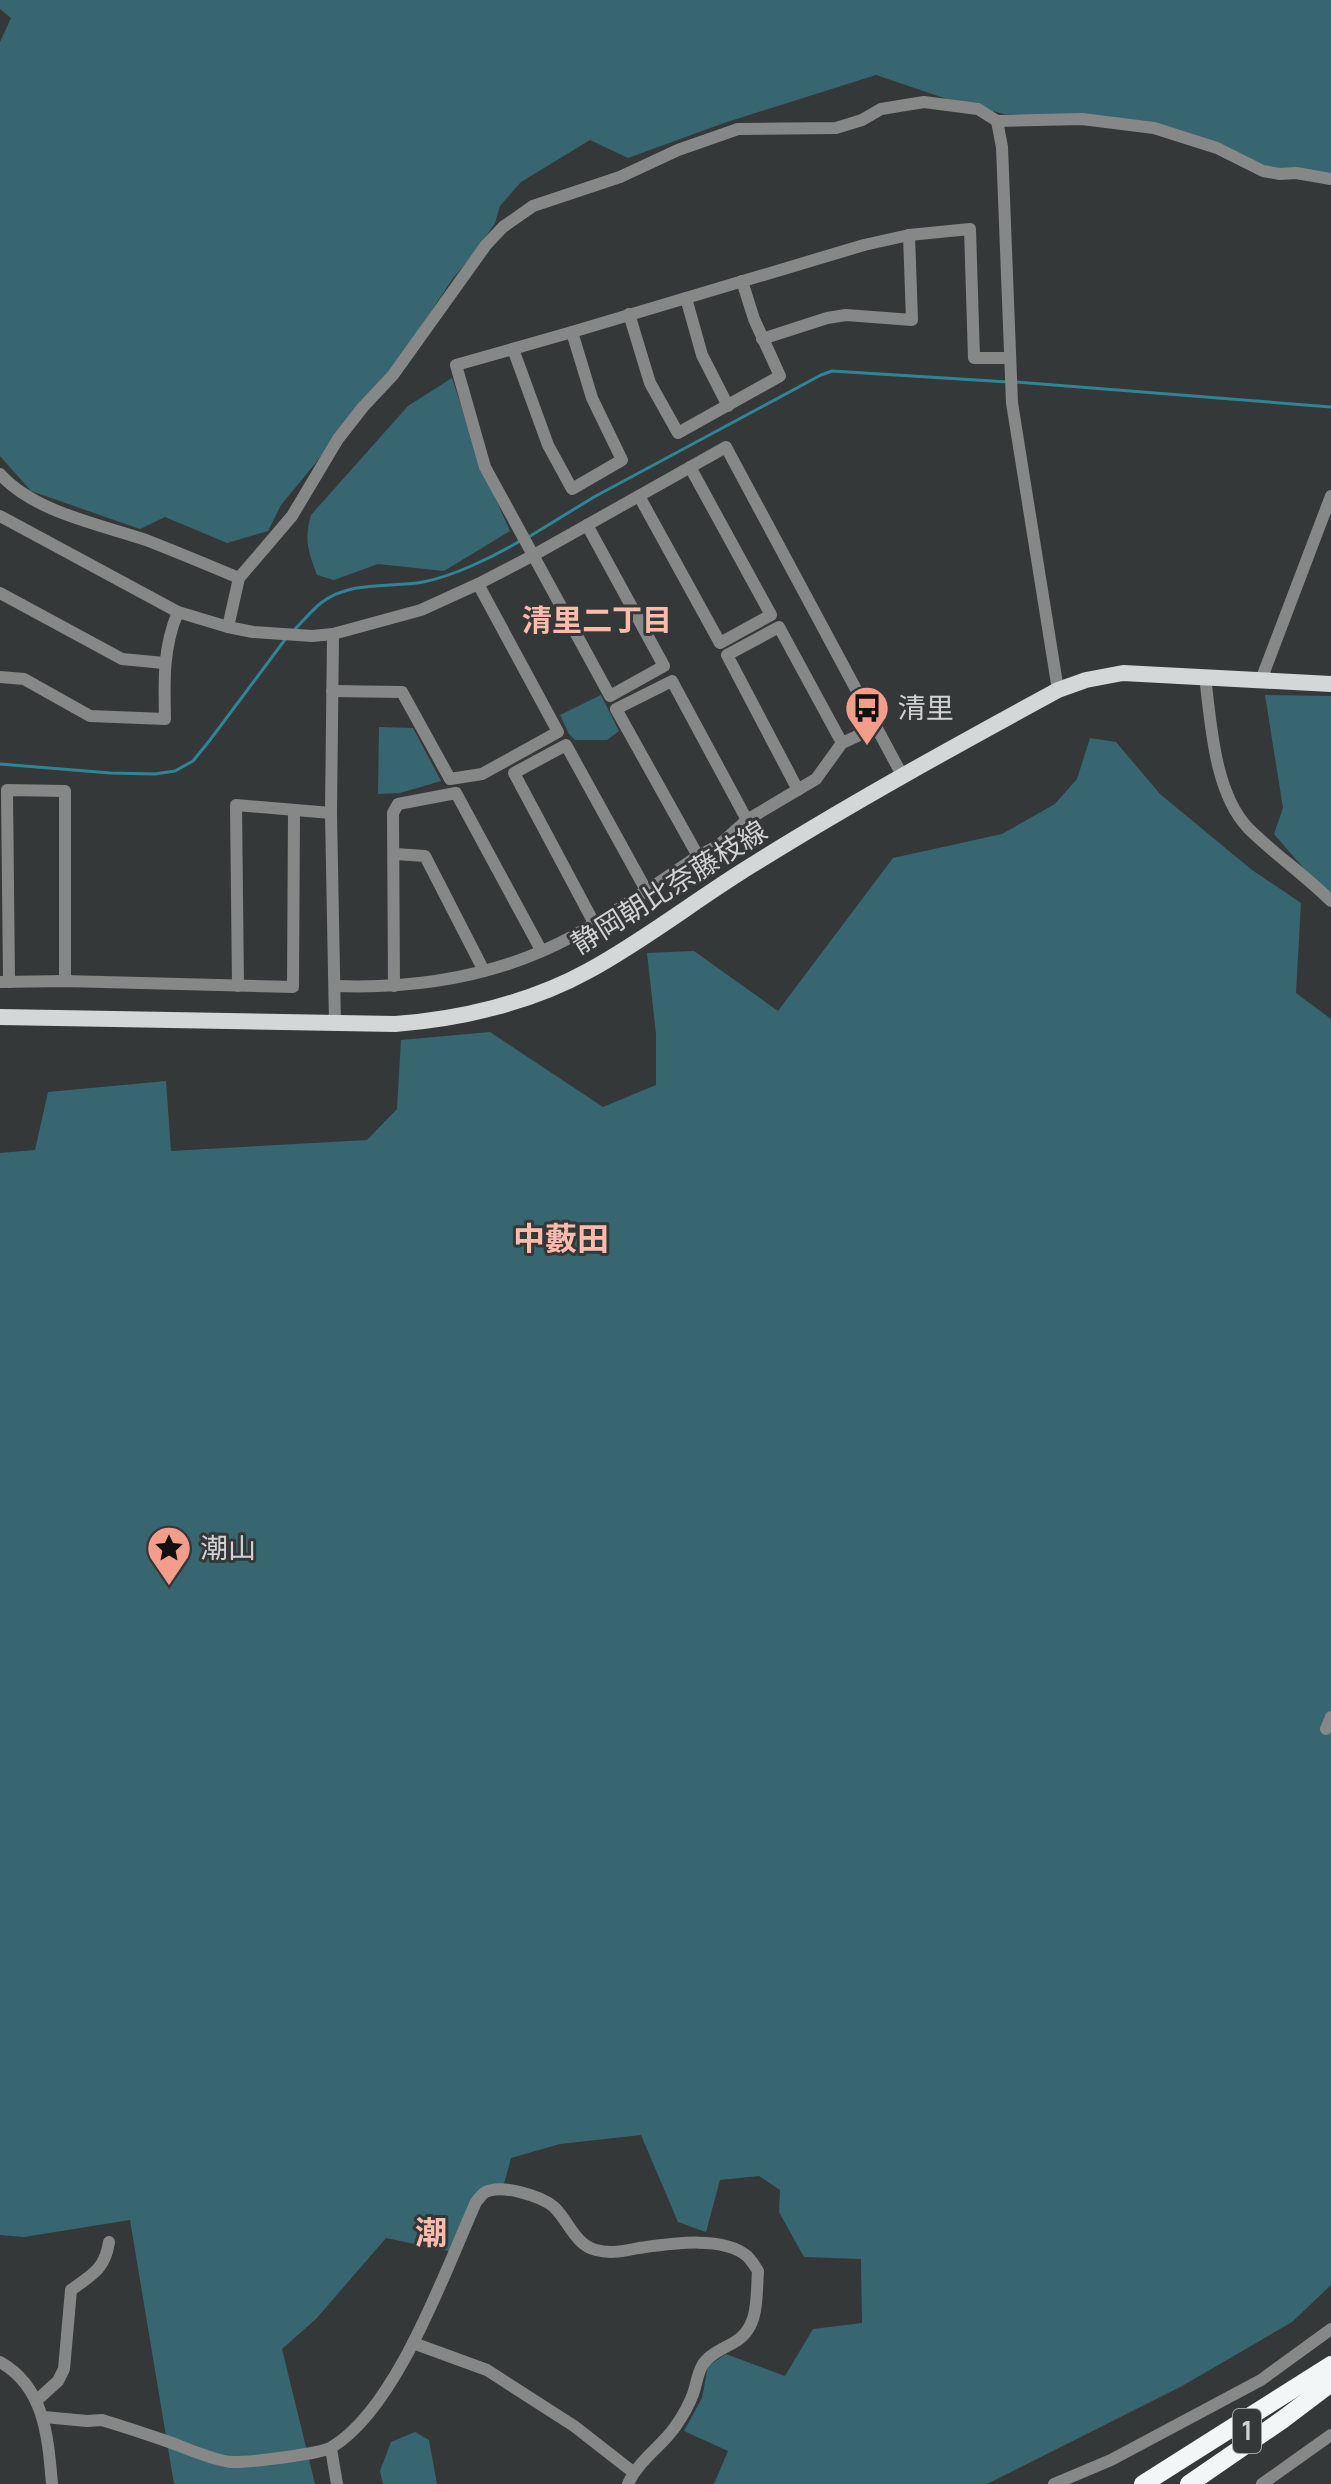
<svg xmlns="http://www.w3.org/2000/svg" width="1331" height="2484" viewBox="0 0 1331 2484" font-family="Manrope,'Noto Sans JP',sans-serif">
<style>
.green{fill:#376670}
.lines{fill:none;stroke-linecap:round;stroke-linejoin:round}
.stream{stroke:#2f8595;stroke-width:3}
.minor{stroke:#868787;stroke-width:12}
.major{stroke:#d4d7d8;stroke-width:16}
.highway{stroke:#f3f6f7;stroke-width:18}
.labels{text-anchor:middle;stroke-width:6;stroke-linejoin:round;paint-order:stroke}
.shield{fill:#353838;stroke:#a2a4a4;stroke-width:2}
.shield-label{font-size:26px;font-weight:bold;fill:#d0d2d3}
.poi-label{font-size:28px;fill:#d0d2d3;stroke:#353838;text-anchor:start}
.street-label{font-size:28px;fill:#d0d2d3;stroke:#353838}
.neighbourhood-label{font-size:30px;font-weight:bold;fill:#fdbbac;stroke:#353838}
.quarter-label{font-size:32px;font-weight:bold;fill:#fdbbac;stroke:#353838}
</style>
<rect width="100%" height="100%" fill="#353838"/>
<g class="green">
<path d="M 0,0 L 1331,0 L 1331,175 L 1260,165 L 1114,118 L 1004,114 L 947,99 L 876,75 L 724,123 L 628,158 L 590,140 L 521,182 L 500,206 L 495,223 L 474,254 L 453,278 L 393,369 L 281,505 L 268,531 L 227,543 L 165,517 L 140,529 L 31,491 L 0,456 L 0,42 L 11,18 L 0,9 Z"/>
<path d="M 452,378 L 482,468 L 510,531 L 444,571 L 378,564 L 334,580 L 317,575 C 308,551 304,540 311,515 L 408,406 Z"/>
<path d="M 601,695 L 619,731 L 607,740 L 575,740 L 569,734 L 560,715 Z"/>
<path d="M 1265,695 L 1331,696 L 1331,900 L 1274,834 L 1283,808 Z"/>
<path d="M 379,727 L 413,728 L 441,781 L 400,793 L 378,794 Z"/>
<path d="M 1090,738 L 1116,742 L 1160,794 L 1252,870 L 1301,903 L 1296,993 L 1331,1019 L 1331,2285 L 1292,2322 L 1182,2386 L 987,2484 L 714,2484 L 728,2451 L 684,2431 L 702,2398 L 708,2366 L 726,2354 L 785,2376 L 813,2329 L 862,2323 L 861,2259 L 804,2257 L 779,2212 L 780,2190 L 759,2176 L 720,2180 L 706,2232 L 678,2222 L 641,2135 L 560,2144 L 511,2158 L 504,2184 L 484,2192 L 449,2251 L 386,2238 L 316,2319 L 282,2349 L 315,2484 L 174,2484 L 130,2220 L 24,2237 L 0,2235 L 0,1153 L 35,1150 L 48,1092 L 166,1081 L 171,1151 L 367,1140 L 397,1109 L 401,1040 L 490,1032 L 603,1107 L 656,1085 L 656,1034 L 647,953 L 694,951 L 778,1011 L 893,858 L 1002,834 L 1055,804 L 1077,779 Z"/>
<path d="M 415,2432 L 429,2440 L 437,2484 L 383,2484 L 380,2471 L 391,2442 Z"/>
</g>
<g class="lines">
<g class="stream">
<path d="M 1016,382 L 1331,407"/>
<path d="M 527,538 L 594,497 L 821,375 L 832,371 L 1008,382"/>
<path d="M 295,629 C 304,620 312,610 321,603 C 350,580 390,588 423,582 C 454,576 493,557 520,541"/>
<path d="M 0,764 L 110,773 L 155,774 L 175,771 L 193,761 L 210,740 L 287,637"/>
</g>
<g class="minor">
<path d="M 997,121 L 1002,147 L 1012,403 L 1058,690"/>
<path d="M 686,298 L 702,355 L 728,406"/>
<path d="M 629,314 L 650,383 L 678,433 L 780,376 L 754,319 L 742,281"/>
<path d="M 762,339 L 827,318 L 846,315 L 912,320 L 909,235"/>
<path d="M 513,349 L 548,445 L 572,489 L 622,460 L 592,398 L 572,332"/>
<path d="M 0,474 C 34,512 99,524 146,540 C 177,552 208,565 239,578"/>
<path d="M 639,496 L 720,643 L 771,615 L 690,467"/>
<path d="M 0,516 L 178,612 L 228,627 L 253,632 L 312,636 L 333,634 L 421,610 L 478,584 L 532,556 L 726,447 L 902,775"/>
<path d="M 587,525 L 664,666 L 610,696 L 485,467 L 456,365 L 572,332 L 864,245 L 909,235 L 970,229 L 974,358 L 1009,358"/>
<path d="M 0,593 L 122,659 L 164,663"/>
<path d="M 228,627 L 239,578 L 292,516 L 338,439 L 363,407 L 393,375 L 486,245 L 503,227 L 533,206 L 620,177 L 678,150 L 738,129 L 836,128 L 862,120 L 881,109 L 924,102 L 978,109 L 997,121 L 1082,119 L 1154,128 L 1217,148 L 1263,171 L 1280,174 L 1296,173 L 1331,179"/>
<path d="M 333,634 L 331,813 L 335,1025"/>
<path d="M 0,677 L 24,679 L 90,716 L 165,719 C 164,681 163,647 178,612"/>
<path d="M 1205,677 C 1211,723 1214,792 1248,828 C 1274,854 1305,875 1331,901"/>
<path d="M 1261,680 L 1331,496"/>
<path d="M 332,691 L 402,692 L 450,779 L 482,774 L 558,732 L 478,584"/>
<path d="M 798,790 L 727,655 L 779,627 L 842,743"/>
<path d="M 395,854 L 425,856 L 484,971"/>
<path d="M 698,856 L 616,709 L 672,681 L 747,820"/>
<path d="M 594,923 L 514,773 L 566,745 L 646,890"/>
<path d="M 0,982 L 65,981 L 293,987 L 294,810"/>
<path d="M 9,982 L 7,790 L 65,791 L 65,981"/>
<path d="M 238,986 L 236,805 L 331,813"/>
<path d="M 335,986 C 417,989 500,976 573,936 C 616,912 657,884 698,856 L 719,845 L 747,820 L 816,779 L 842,743 L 877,727"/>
<path d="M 394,986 L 393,813 L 398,804 L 456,793 L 541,950"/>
<path d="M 1326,1729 L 1331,1717"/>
<path d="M 413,2343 L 487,2370 L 574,2426 L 633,2472"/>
<path d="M 0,2362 C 45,2387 48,2438 52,2484"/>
<path d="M 36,2401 L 58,2381 L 64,2369 L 71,2290 C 92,2275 105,2269 109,2242"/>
<path d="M 44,2417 L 87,2421 L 102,2420 C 125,2427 149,2435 172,2443 C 191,2450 210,2459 230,2462 C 245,2463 322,2454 332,2447 C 397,2408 445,2271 476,2202 C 479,2199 481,2195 484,2193 C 500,2183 541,2196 554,2207 C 568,2220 575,2245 596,2250 C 610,2254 625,2251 639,2248 C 668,2244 723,2235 747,2256 C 751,2260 755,2266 758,2271 C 756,2297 760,2329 733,2343 C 722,2349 710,2354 703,2364 C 697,2374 697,2383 693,2394 C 689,2405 682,2417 675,2427 C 661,2447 638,2461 628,2484"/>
<path d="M 331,2449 L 337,2484"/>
<path d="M 1054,2484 L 1111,2460 L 1261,2380 L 1331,2329"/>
<path d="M 1262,2484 L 1331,2435"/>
</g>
<path class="major" d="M 0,1017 L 395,1024 C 460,1019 530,1003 588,971 C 647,939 699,897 757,862 C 855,801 957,745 1058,690 L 1086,680 L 1123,673 L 1331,684"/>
<g class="highway">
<path d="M 1143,2484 L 1331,2365"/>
<path d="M 1189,2484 L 1282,2420 L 1331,2383"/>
</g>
</g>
<defs>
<g id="bus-pin" transform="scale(2.3)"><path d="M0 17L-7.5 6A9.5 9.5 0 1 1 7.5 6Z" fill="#f49d8b" stroke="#353838"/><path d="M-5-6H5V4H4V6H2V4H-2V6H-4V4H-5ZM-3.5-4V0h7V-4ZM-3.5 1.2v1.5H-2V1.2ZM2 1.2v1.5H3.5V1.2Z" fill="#111"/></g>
<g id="sight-pin" transform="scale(2.3)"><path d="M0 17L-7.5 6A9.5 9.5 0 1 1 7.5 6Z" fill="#f49d8b" stroke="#353838"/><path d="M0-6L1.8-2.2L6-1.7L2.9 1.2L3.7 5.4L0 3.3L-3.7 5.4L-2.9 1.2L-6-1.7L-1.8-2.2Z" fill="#111"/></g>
</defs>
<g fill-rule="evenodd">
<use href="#bus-pin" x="867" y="708"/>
<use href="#sight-pin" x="169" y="1548"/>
</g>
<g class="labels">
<rect class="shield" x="1233" y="2409" width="28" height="44" rx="6"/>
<g class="shield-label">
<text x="1247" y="2440">1</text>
</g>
<g class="poi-label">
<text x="898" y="718">清里</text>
<text x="200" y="1558">潮山</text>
</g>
<g class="street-label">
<text transform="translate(669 887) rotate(-32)" y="10">静岡朝比奈藤枝線</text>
</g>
<g class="neighbourhood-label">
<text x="597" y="631">清里二丁目</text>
</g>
<g class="quarter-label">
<text x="561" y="1250">中藪田</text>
<text x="431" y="2244">潮</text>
</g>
</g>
</svg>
